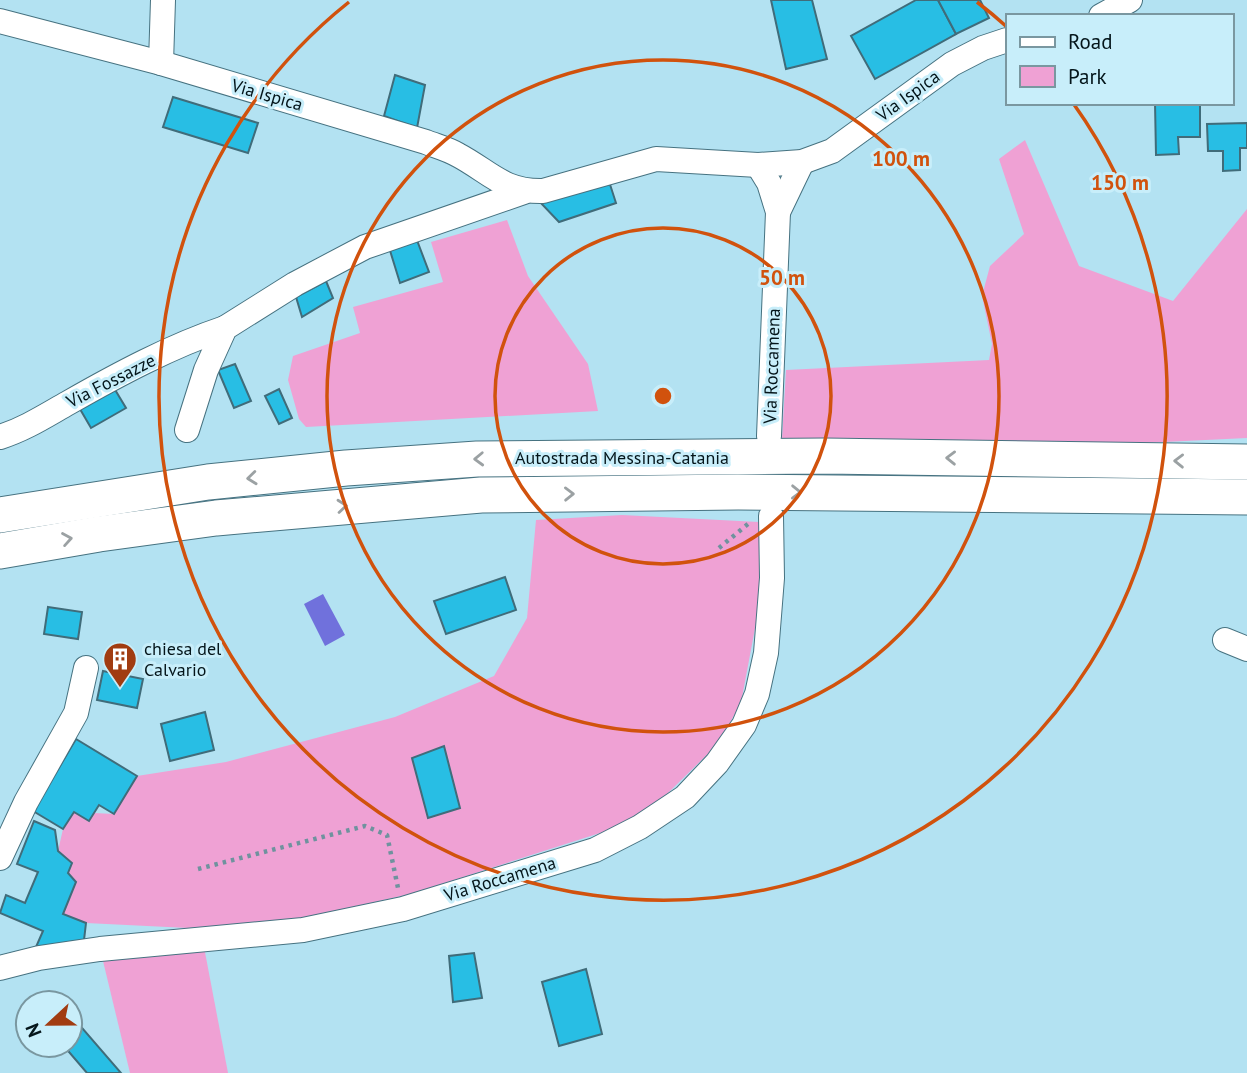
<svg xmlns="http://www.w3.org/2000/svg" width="1247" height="1073" viewBox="0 0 1247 1073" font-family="'PT Sans',sans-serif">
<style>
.green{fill:#efa1d4}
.water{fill:#7071dc}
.building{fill:#28bee4;stroke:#406c7a;stroke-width:2}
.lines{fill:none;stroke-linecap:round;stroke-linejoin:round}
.minor-casing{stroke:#467280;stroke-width:26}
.highway-casing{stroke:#467280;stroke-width:37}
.path{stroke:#6f929e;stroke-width:4.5;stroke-dasharray:3.5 5;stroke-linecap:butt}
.minor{stroke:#fff;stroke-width:24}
.highway{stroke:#fff;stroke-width:35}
.oneway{stroke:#9ba1a3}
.ring{fill:none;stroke:#d1520d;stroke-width:3.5}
.labels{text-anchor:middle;stroke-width:6;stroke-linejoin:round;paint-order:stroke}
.street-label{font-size:18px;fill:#04151a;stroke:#c8eefa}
.poi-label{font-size:18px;fill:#04151a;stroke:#c8eefa;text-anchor:start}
.centre{fill:#d1520d;stroke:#c8eefa;stroke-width:3.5}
.ring-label{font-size:21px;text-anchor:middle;font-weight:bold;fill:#d1520d;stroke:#c8eefa;stroke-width:6;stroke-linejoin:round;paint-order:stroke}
</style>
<rect width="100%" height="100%" fill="#b3e2f2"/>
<g class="green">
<path d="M 1025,140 L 1079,266 L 1173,301 L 1247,209 L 1247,438 L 1060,447 L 876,444 L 782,439 L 786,370 L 989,360 L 992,344 L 982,296 L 990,266 L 1024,234 L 999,159 Z"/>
<path d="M 507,220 L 528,276 L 588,364 L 598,411 L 306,427 L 299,419 L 288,380 L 293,356 L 360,333 L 353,307 L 443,282 L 431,242 Z"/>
<path d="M 622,515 L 759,522 L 759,607 L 741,703 L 718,744 L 668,793 L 625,825 L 410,894 L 299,919 L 188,928 L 86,923 L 63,914 L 76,882 L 68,873 L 72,863 L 58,851 L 63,829 L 74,812 L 114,814 L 137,776 L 226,762 L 395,717 L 494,676 L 527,618 L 536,520 Z"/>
<path d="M 204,947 L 228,1073 L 130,1073 L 103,961 Z"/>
</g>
<path class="water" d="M 323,594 L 345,635 L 325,646 L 304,604 Z"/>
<g class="building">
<path d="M 771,0 L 812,0 L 827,59 L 786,69 Z"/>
<path d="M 916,0 L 938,0 L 956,34 L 875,79 L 851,36 Z"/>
<path d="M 938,0 L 980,0 L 989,18 L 956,34 Z"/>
<path d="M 395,75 L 425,85 L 417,128 L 384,116 Z"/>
<path d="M 173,97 L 258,123 L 248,153 L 163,127 Z"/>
<path d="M 1155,103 L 1200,103 L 1200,137 L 1178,137 L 1179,154 L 1156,155 Z"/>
<path d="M 1247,123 L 1247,148 L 1240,148 L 1240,170 L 1223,171 L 1223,151 L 1208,151 L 1207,124 Z"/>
<path d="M 606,172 L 616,203 L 559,222 L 537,199 Z"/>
<path d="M 415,235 L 429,272 L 400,283 L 388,244 Z"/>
<path d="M 326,281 L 333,298 L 302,317 L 296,297 Z"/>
<path d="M 235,364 L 251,401 L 234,408 L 218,370 Z"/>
<path d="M 114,388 L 126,408 L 91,428 L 80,409 Z"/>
<path d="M 279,389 L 292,418 L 279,424 L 265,396 Z"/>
<path d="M 505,577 L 516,610 L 446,634 L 434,601 Z"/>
<path d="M 48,607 L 82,612 L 78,639 L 44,634 Z"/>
<path d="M 103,671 L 143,679 L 137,708 L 97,700 Z"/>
<path d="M 205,712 L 214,750 L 170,761 L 161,724 Z"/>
<path d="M 76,739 L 137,776 L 114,814 L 99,805 L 89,821 L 74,812 L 63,829 L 33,811 Z"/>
<path d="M 444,746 L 460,808 L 428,818 L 412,758 Z"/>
<path d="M 34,821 L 55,830 L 58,851 L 72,863 L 68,873 L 76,882 L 63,914 L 86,923 L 84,940 L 36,947 L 43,931 L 0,913 L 6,895 L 25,903 L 38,872 L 17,864 Z"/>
<path d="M 474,953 L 482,998 L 453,1002 L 449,956 Z"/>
<path d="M 586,969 L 602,1034 L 559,1046 L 542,982 Z"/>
<path d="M 70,1014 L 121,1073 L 87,1073 L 63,1045 L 70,1045 Z"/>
</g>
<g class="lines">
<g class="minor-casing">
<g id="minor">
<path d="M 1101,16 L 1130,0"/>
<path d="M 0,21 L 161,63 L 426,142 C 436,146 448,149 458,155 C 490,172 503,192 543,191 L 656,159 L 758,165 L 802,162 L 832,151 L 952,64 L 983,48 L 1007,40"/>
<path d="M 161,63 L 163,0"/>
<path d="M 758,165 L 769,183 L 778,212 L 769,436"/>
<path d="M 778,212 L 802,162"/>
<path d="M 187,430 L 206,370 L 225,328 L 295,284 L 365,247 L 524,192"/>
<path d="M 0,437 C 25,429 45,416 68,403 C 117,375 171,346 225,328"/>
<path d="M 1225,640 L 1247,649"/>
<path d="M 0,858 L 26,802 L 76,713 L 86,668"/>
<path d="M 0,968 L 39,958 L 100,949 L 303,930 L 403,909 L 595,850 L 640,827 L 685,797 L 717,763 L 744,725 L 757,694 L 766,653 L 772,578 L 771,516"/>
</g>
</g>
<g class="highway-casing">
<g id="highway">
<path d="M 0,515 L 208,482 L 346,468 L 477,459 L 825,456 L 1247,462"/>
<path d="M 0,551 L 99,534 L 216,518 L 481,495 L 738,492 L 1247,497"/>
</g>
</g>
<g class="path">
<path d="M 719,548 L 748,524"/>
<path d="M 198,869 L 365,826 L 387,835 L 398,888"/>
</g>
<use href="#minor" class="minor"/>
<use href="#highway" class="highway"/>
</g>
<defs><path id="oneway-chevron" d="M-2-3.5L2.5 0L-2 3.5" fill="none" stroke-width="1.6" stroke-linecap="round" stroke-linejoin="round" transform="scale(1.75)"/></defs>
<g class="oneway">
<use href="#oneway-chevron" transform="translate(951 458) rotate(-179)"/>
<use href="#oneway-chevron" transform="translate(479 459) rotate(178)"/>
<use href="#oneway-chevron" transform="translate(1179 461) rotate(-179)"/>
<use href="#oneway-chevron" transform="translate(252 478) rotate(174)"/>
<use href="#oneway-chevron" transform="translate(796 492) rotate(1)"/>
<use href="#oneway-chevron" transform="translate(569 494) rotate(-1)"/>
<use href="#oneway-chevron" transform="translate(342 506) rotate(-5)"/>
<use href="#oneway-chevron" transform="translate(67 539) rotate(-10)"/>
</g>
<g class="ring">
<circle cx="663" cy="396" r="168"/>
<circle cx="663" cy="396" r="336"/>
<path d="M977 2A504 504 0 0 1 1007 27M1073 103A504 504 0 1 1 349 2"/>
</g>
<defs>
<g id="building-pin" transform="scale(1.75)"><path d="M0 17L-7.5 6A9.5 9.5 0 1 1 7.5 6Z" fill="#a13c11" stroke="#c8eefa"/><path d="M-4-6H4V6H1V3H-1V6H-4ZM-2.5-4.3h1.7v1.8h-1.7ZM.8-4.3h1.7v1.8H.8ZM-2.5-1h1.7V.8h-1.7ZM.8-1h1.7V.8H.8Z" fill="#fff"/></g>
</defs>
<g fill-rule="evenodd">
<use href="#building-pin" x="120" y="659"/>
</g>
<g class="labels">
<g class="street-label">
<text transform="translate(267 95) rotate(16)" y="6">Via Ispica</text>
<text transform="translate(908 96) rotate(-36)" y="6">Via Ispica</text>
<text transform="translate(772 366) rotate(-88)" y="6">Via Roccamena</text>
<text transform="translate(111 381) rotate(-27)" y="6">Via Fossazze</text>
<text x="622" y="464">Autostrada Messina-Catania</text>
<text transform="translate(500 879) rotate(-17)" y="6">Via Roccamena</text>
</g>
<g class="poi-label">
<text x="144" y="655">chiesa del<tspan x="144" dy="21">Calvario</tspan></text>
</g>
</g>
<circle cx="663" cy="396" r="10" class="centre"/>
<g class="ring-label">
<text x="901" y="166">100 m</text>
<text x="1120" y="190">150 m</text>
<text x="782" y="285">50 m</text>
</g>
<rect x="1006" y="14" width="228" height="91" fill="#c8eefa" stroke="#7a97a0" stroke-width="2"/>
<rect x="1020" y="37" width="35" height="10" fill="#ffffff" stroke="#7a97a0" stroke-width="2"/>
<text x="1068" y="49" font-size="21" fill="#04151a">Road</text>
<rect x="1020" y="66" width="35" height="21" fill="#efa1d4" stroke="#7a97a0" stroke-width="2"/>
<text x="1068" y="84" font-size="21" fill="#04151a">Park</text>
<g transform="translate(49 1024) rotate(248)"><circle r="33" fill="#c8eefa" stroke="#7a97a0" stroke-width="2"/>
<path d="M0-5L12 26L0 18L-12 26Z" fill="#a13c11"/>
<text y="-10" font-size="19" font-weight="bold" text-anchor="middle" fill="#04151a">N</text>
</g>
</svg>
